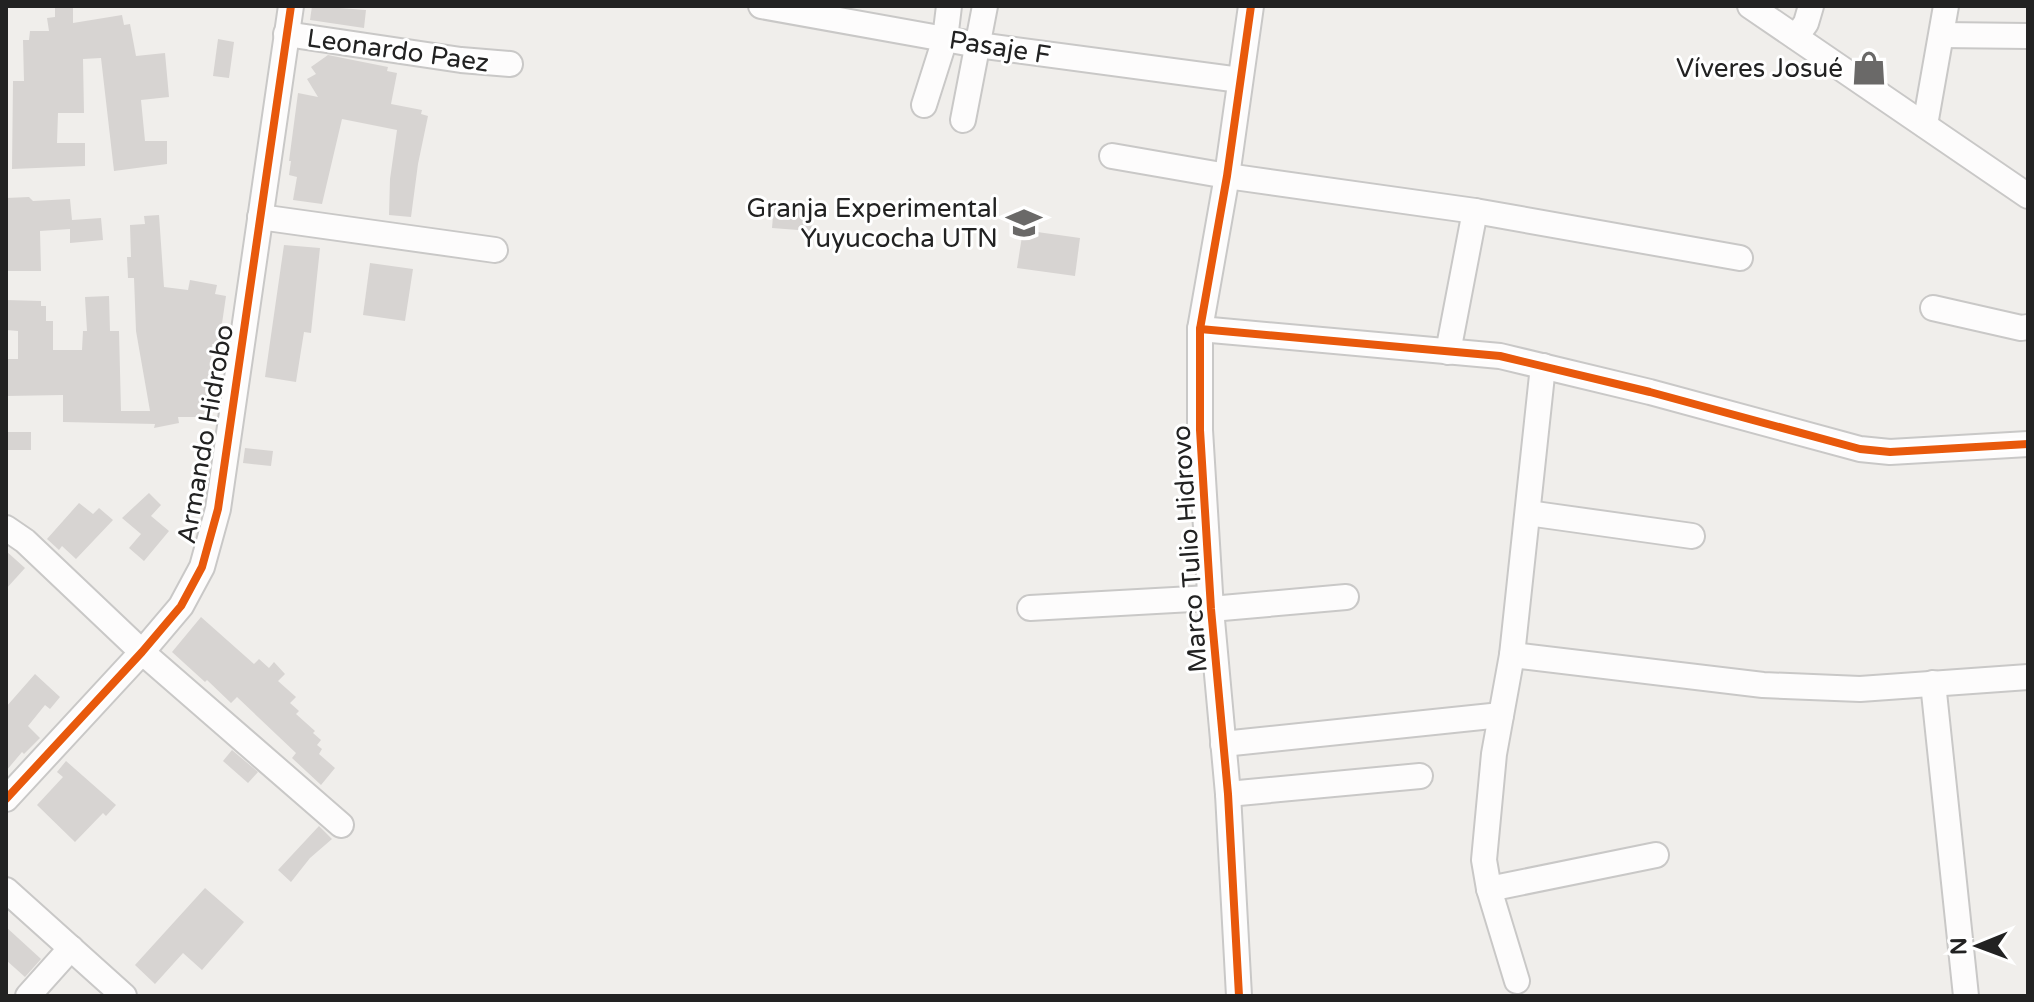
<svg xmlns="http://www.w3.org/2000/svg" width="2034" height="1002" viewBox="0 0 2034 1002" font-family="'Varela Round',sans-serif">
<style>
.building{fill:#d7d4d2}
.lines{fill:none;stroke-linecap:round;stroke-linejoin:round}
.minor-casing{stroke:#c9c8c7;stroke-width:28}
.minor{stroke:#fdfcfc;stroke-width:24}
.cycleway-casing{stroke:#fff;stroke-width:13}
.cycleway{stroke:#e8590c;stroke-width:8}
.labels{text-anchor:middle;stroke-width:6;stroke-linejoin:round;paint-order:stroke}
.street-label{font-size:26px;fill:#222;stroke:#fff}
.poi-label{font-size:26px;fill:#222;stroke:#fff;text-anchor:end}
</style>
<rect width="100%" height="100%" fill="#f0eeeb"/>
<g class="building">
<path d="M 55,6 L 73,6 L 73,23 L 122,15 L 124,25 L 130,24 L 136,56 L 165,53 L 169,97 L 141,100 L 145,141 L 167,141 L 167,164 L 114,171 L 101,58 L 83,59 L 84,113 L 58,113 L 57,143 L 85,143 L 85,166 L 12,169 L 13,81 L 24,81 L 23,40 L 29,40 L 30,31 L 49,31 L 47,18 L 55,17 Z"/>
<path d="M 312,6 L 366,10 L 364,28 L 310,20 Z"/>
<path d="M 218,39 L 234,42 L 229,78 L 213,76 Z"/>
<path d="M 328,55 L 388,67 L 387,71 L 397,73 L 391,104 L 422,110 L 421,114 L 428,116 L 418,164 L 411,217 L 389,215 L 390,179 L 397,130 L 342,119 L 322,204 L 293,200 L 297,177 L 289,175 L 291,161 L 289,161 L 298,93 L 318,97 L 307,79 L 316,74 L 311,67 Z"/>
<path d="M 29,197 L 33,201 L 70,199 L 72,220 L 101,218 L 103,240 L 70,243 L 70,229 L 40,231 L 41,271 L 7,271 L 6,198 Z"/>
<path d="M 774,204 L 813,208 L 811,231 L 772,228 Z"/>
<path d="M 159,215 L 164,287 L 188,290 L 190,280 L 217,285 L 215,294 L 226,296 L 219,344 L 212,344 L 208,417 L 178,417 L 179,423 L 154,428 L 155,424 L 63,422 L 63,395 L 6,396 L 6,359 L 18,359 L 18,331 L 6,330 L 6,300 L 41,301 L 41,306 L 46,306 L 46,321 L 53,321 L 53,350 L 82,350 L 83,331 L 87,331 L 85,297 L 109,296 L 110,331 L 119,331 L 121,411 L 150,411 L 136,331 L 134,278 L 128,278 L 127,257 L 131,257 L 130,225 L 145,224 L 144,216 Z"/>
<path d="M 1023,230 L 1080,238 L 1075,276 L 1017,268 Z"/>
<path d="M 284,245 L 320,248 L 311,333 L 304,332 L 296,382 L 265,377 Z"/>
<path d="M 370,263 L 413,269 L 405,321 L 363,315 Z"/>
<rect x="6" y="432" width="25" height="18"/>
<path d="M 245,448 L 273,451 L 271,466 L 243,463 Z"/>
<path d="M 149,493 L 161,505 L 151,516 L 169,531 L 144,561 L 129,548 L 141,534 L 122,518 Z"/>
<path d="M 79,503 L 93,514 L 99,508 L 113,520 L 76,559 L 62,546 L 59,550 L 47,539 Z"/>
<path d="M 6,551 L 25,568 L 6,589 Z"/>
<path d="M 201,617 L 254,664 L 259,659 L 269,668 L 274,662 L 285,674 L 278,681 L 296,697 L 290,703 L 299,711 L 296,714 L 315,731 L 313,733 L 321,740 L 317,745 L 322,749 L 319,754 L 335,768 L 321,785 L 292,758 L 296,753 L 237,697 L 231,703 L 207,680 L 205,682 L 172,652 Z"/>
<path d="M 35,674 L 60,697 L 50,709 L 45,705 L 28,726 L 40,738 L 24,754 L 22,752 L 6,771 L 6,707 Z"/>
<path d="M 232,750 L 258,772 L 248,783 L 223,761 Z"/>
<path d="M 66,761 L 116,805 L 106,816 L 103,813 L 75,842 L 37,805 L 63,777 L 57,772 Z"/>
<path d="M 319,826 L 332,839 L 310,858 L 291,882 L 278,870 Z"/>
<path d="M 205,888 L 244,922 L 202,970 L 183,953 L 155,984 L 135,965 Z"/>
<path d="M 6,927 L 41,959 L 25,977 L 6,960 Z"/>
</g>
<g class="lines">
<g class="minor-casing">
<g id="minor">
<path d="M 761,6 L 978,45 L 1240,80"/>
<path d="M 1750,6 L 2028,196"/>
<path d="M 286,34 L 461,60 L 510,64"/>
<path d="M 1942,35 L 2028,36"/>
<path d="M 1796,37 L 1806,23 L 1811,6"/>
<path d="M 924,105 L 945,39 L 949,6"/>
<path d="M 963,120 L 985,6"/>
<path d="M 1925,125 L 1946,6"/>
<path d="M 1112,156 L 1227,176 L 1475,211 L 1448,352"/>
<path d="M 1475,211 L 1740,258"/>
<path d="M 260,217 L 495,250"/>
<path d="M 1933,308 L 2021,328 L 2028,327"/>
<path d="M 1200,329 L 1500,356 L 1650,392 L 1860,449 L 1890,452 L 2028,444"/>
<path d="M 1528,513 L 1692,536"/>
<path d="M 6,528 L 25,541 L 142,652 L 341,825"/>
<path d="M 1030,608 L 1210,598"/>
<path d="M 1211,609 L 1346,597"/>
<path d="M 1512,655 L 1763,685 L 1860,689 L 2028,677"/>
<path d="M 1933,683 L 1966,996"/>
<path d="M 1223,744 L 1501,715"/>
<path d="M 1228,794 L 1420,776"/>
<path d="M 6,799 L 142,652 L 181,606 L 202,567 L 218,509 L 291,6"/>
<path d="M 1489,889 L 1656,855"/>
<path d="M 6,890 L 124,996"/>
<path d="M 1517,981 L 1489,889 L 1484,860 L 1494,754 L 1512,655 L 1543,366"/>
<path d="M 28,996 L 71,948"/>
<path d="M 1239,996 L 1228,794 L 1211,609 L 1200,430 L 1200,329 L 1227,176 L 1251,6"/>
</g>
</g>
<use href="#minor" class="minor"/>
<g class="cycleway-casing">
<g id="cycleway">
<path d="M 1200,329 L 1500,356 L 1650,392 L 1860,449 L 1890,452 L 2028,444"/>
<path d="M 6,799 L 142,652 L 181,606 L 202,567 L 218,509 L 291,6"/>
<path d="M 1239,996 L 1228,794 L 1211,609 L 1200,430 L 1200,329 L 1227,176 L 1251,6"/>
</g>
</g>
<use href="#cycleway" class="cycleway"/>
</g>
<defs>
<g id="shop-bare" transform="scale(2.76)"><path d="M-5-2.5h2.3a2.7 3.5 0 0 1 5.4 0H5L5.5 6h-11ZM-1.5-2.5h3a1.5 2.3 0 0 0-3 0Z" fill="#6a6968" stroke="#fff" stroke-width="2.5" paint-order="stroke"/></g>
<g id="university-bare" transform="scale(2.76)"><path d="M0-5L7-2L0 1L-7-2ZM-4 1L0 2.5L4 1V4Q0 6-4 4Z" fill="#6a6968" stroke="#fff" stroke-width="2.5" paint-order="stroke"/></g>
</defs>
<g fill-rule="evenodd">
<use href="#shop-bare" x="1869" y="68"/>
<use href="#university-bare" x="1024" y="223"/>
</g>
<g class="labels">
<g class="street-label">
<text transform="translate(1000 47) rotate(9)" y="9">Pasaje F</text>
<text transform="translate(398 50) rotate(8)" y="9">Leonardo Paez</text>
<text transform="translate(205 434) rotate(-80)" y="9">Armando Hidrobo</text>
<text transform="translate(1189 549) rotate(-94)" y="9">Marco Tulio Hidrovo</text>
</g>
<g class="poi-label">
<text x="1843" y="77">Víveres Josué</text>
<text x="998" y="217">Granja Experimental<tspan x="998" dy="30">Yuyucocha UTN</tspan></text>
</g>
</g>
<rect width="2034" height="1002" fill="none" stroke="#222222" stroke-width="16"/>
<g transform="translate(1978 946) rotate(269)" stroke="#ffffff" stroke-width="6" paint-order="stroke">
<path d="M0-6L14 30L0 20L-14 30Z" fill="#222222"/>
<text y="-12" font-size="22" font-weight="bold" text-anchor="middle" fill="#222222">N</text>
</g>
</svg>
